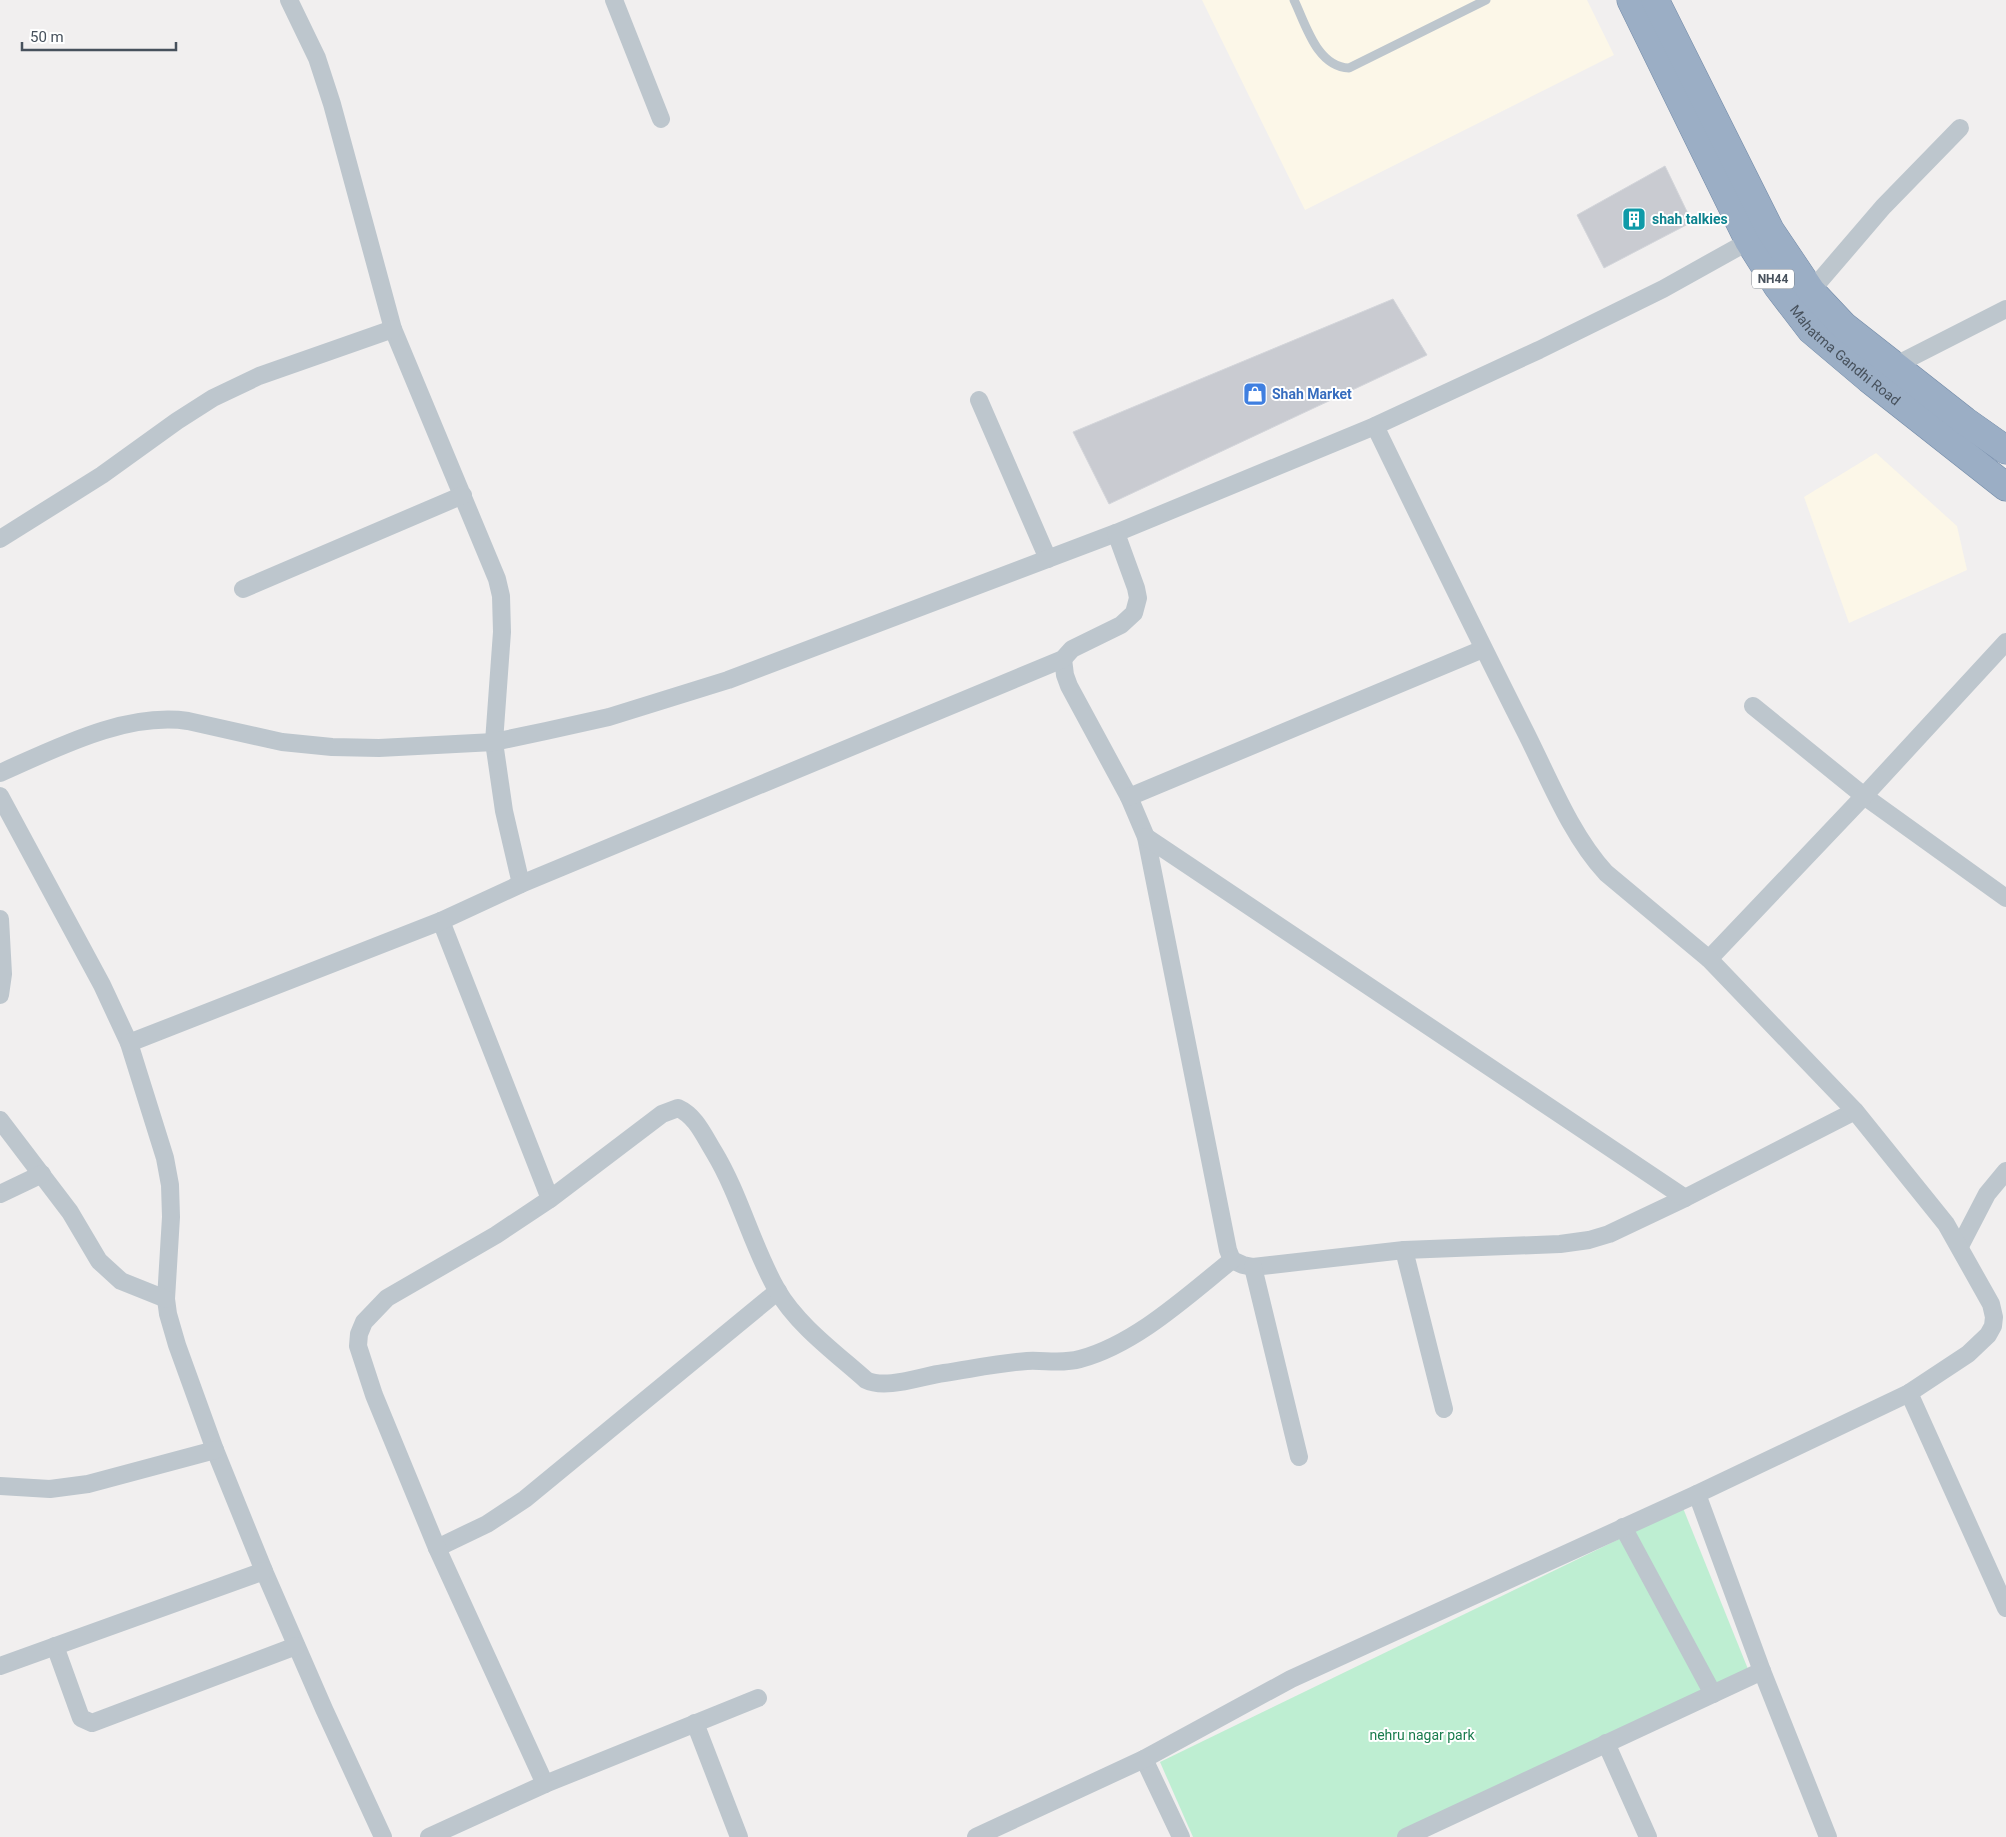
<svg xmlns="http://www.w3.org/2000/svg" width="2006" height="1837" viewBox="0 0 2006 1837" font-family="Roboto,sans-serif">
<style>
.commercial{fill:#fcf7e8}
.green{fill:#beeed2}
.building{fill:#c9cbd1;stroke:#d3d5da}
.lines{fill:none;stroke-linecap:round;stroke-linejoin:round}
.trunk-casing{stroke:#738ba8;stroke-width:29}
.service{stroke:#bdc6cd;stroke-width:9}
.minor{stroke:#bdc6cd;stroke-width:18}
.trunk{stroke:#9baec5;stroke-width:28}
.labels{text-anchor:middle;stroke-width:4;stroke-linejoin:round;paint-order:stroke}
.shield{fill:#fff;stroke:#7e858d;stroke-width:1}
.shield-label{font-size:12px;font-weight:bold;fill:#47515c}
.culture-label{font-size:14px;font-weight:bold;fill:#0d838f;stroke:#fff;text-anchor:start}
.street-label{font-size:14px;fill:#47515c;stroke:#fff}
.shop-label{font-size:14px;font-weight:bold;fill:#366cbe;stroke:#fff;text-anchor:start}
.park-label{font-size:14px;fill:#197c4d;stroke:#fff}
</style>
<rect width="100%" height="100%" fill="#f1efef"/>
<g class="commercial">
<path d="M 1202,0 L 1587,0 L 1614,55 L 1305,210 Z"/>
<path d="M 1876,453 L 1957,526 L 1967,570 L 1849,623 L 1804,497 Z"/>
</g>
<path class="green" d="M 1683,1508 L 1750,1674 L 1420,1837 L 1193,1837 L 1160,1762 Z"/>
<g class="building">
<path d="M 1665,166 L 1692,222 L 1604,268 L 1577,215 Z"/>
<path d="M 1393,299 L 1427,355 L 1109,504 L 1073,432 Z"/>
</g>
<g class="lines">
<g class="trunk-casing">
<g id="trunk">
<path id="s1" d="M 1631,0 L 1749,241 L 1778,287 L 1811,330 L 1869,379 L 2006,487"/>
<path d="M 1655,0 L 1770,230 L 1811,291 L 1844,326 L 1965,421 L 2006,450"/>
</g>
</g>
<path class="service" d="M 1294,0 C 1306,25 1317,67 1349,68 L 1486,0"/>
<g class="minor">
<path d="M 289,0 L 317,58 L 332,104 L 393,329 L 497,579 L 501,596 L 502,632 L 494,742 L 504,811 L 521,884"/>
<path d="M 614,0 L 661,119"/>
<path d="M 1811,291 L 1883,207 L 1960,128"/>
<path d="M 1894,366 L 2006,309"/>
<path d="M 979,400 L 1048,559"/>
<path d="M 0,539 L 102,475 L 177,421 L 213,398 L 259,376 L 393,329"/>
<path d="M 243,589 L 463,495"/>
<path d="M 1063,659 L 1065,675 L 1069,686 L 1129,797 L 1146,837 L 1228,1250 L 1232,1260 L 1243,1265 L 1253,1267 L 1404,1250 L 1560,1244 L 1589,1240 L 1609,1234 L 1685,1198 L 1855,1111"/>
<path d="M 1753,706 L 1864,796 L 2006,898"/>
<path d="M 0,773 C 57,748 125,712 188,721 L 282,742 L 332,747 L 379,748 L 494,742 L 546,731 L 609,717 L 728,680 L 1116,533"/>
<path d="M 0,796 L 102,985 L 129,1043 L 165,1158 L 170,1185 L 171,1217 L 166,1299 L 168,1314 L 177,1345 L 215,1450 L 264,1571 L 324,1709 L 383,1837"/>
<path d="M 1129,797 L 1483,649"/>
<path d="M 1146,837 L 1685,1198"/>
<path d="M 0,919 L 3,974 L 0,995"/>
<path d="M 441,921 L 550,1199"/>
<path d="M 1709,959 L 1864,796 L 2006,642"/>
<path d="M 129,1043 L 441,921 L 521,884 L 1063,659 L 1072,649 L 1121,625 L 1134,613 L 1138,598 L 1136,588 L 1116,533 L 1375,426 L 1539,350 L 1663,289 L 1749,241"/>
<path d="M 0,1120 L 70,1212 L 99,1261 L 121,1281 L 166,1299"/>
<path d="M 0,1194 L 42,1174"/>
<path d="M 1960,1246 L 1987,1194 L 2006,1171"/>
<path d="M 1404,1250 L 1444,1409"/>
<path d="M 1253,1267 L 1299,1457"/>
<path d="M 1909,1393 L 2006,1608"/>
<path d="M 0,1486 L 50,1489 L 88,1484 L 215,1450"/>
<path d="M 1697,1494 L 1762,1671 L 1828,1837"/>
<path d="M 1623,1527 L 1713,1694"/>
<path d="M 437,1548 L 487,1524 L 525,1499 L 778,1291"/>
<path d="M 55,1646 L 81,1718 L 92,1723 L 296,1646"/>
<path d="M 0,1666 L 264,1571"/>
<path d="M 695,1723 L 739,1837"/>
<path d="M 1606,1743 L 1648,1837"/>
<path d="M 1144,1759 L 1181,1837"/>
<path d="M 545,1784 L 437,1548 L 374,1395 L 358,1346 L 359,1334 L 364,1322 L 387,1298 L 496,1235 L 550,1199 L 662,1114 L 678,1108 C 696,1116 704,1136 714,1152 C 740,1195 752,1246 777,1290 C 797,1325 837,1354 866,1380 C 886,1390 921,1376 944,1373 C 971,1369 999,1363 1027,1361 C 1044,1360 1063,1364 1080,1359 C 1136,1344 1187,1296 1232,1260"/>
<path d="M 429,1837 L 545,1784 L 758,1698"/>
<path d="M 976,1837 L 1144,1759 L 1291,1679 L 1697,1494 L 1909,1393 L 1968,1354 L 1988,1335 L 1993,1326 L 1994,1317 L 1991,1304 L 1946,1224 L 1855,1111 L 1709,959 L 1606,873 C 1570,834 1548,776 1524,729 C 1473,628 1424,527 1375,426"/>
<path d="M 1406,1837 L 1762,1671"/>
</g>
<use href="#trunk" class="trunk"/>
</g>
<defs>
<g id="building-square" transform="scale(1.25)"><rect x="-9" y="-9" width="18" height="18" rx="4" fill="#0f9aa8" stroke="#fff"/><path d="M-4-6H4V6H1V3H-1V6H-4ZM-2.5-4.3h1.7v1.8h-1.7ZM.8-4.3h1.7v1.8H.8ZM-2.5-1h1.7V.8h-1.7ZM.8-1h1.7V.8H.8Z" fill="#fff"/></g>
<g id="shop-square" transform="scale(1.25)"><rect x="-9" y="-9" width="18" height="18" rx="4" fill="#3f7fe0" stroke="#fff"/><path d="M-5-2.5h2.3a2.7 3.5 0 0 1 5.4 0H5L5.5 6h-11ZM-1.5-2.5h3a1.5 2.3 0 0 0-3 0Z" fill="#fff"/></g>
</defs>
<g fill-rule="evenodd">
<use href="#building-square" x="1634" y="219"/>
<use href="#shop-square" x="1255" y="394"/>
</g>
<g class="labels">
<rect class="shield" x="1752" y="269.5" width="42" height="19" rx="4"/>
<g class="shield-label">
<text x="1773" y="283">NH44</text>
</g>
<g class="culture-label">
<text x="1652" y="224">shah talkies</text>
</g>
<g class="street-label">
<text dy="5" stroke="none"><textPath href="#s1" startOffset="419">Mahatma Gandhi Road</textPath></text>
</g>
<g class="shop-label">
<text x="1272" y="399">Shah Market</text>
</g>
<g class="park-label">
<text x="1422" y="1740">nehru nagar park</text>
</g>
</g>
<path d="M22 42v8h154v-8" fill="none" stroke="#47515c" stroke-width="2.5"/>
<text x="30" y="42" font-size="15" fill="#47515c" stroke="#ffffff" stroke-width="4" paint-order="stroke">50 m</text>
</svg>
